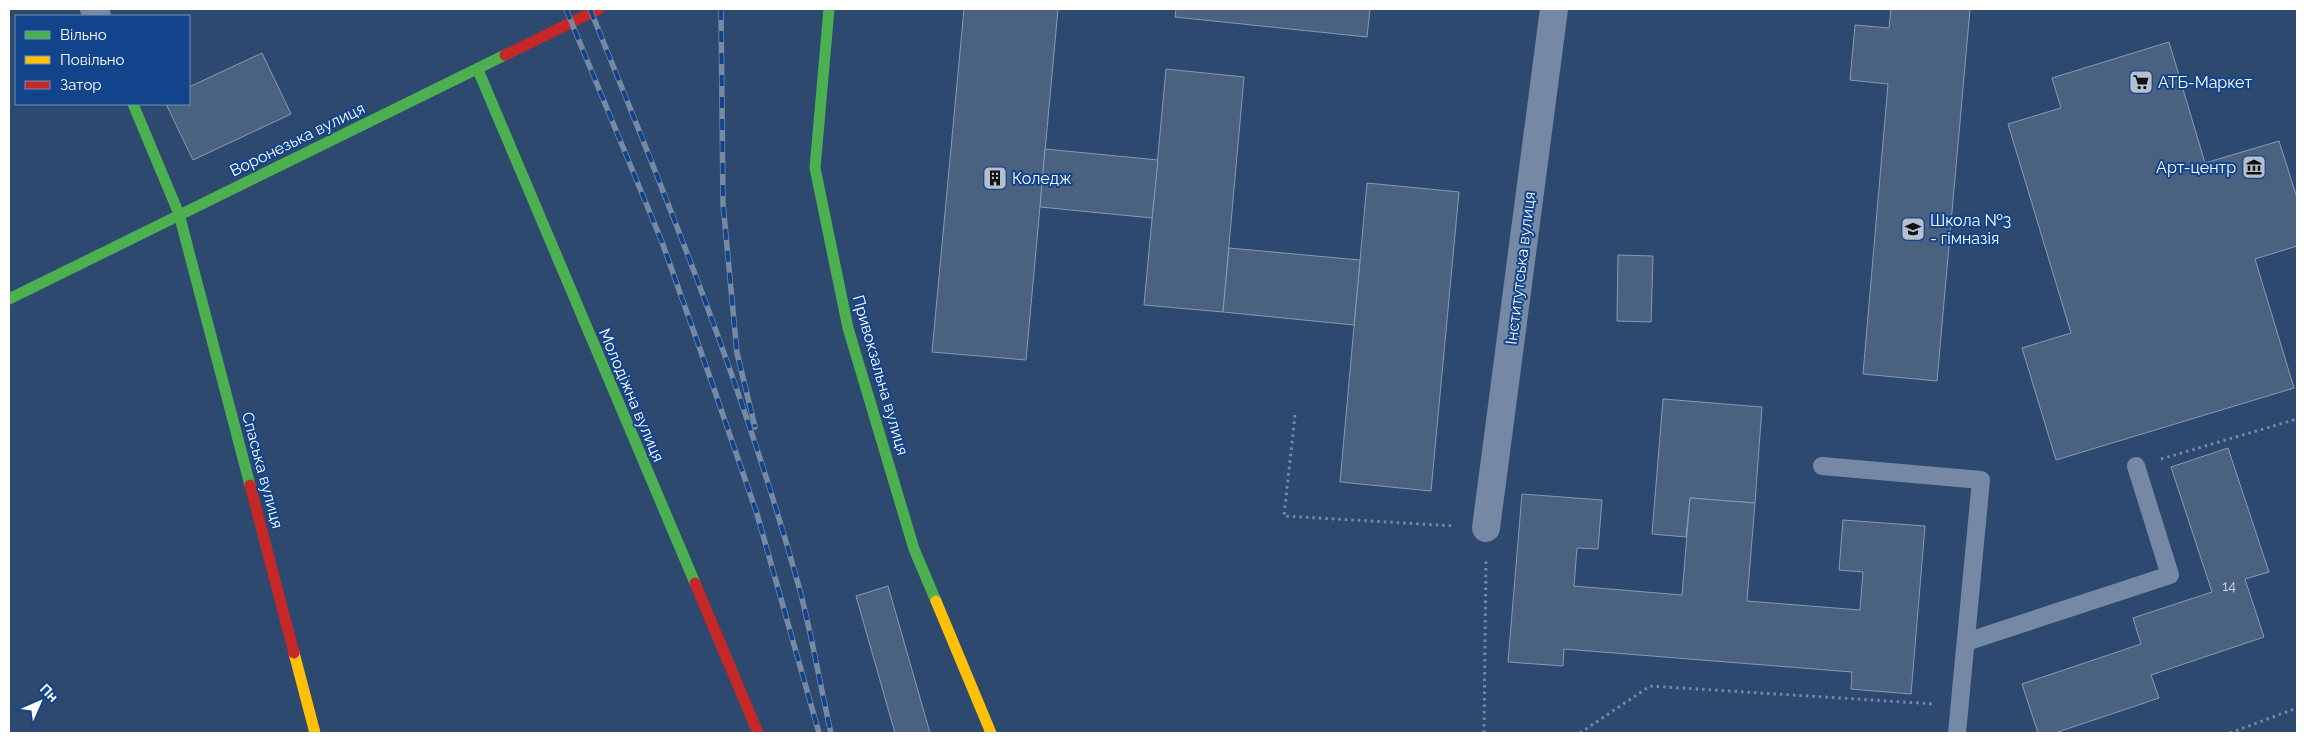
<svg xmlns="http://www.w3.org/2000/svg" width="2306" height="742" viewBox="0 0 2306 742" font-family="Raleway,sans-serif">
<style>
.building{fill:#4b6180;stroke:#899ab3}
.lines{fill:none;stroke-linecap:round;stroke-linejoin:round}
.path{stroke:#7589a5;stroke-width:3;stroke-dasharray:2.5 4;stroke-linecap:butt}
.lane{stroke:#7589a5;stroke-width:18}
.street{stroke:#7589a5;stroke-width:28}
.fast{stroke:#4caf50;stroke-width:11}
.slow{stroke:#ffc107;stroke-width:11}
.jam{stroke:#c62828;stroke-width:11}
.rail-casing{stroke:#778aa4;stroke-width:5.5}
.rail{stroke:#12448c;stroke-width:4;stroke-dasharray:11;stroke-linecap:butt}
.labels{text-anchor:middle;stroke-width:4;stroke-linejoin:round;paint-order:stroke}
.number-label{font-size:14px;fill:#d2d8df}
.poi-label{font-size:16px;fill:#fff;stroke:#12448c;text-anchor:start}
.street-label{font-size:16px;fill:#fff;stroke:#12448c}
</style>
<rect width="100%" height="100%" fill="#2e4970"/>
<g class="building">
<path d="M 964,9 L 1058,9 L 1026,360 L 932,352 Z"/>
<path d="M 1176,9 L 1370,9 L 1367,37 L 1175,17 Z"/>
<path d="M 1891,9 L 1970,9 L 1937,381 L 1863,374 L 1888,84 L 1850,80 L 1855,25 L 1889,28 Z"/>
<path d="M 2169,42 L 2205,163 L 2279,141 L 2297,198 L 2297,246 L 2255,259 L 2294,388 L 2056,460 L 2022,348 L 2071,333 L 2008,124 L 2061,108 L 2052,78 Z"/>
<path d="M 262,53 L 291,114 L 193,160 L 166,104 L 189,104 L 189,87 Z"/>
<path d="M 1166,69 L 1244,77 L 1223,312 L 1144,305 Z"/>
<path d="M 1045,149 L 1158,160 L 1152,218 L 1040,207 Z"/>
<path d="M 1367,183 L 1459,192 L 1431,491 L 1340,482 Z"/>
<path d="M 1229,248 L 1360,260 L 1354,325 L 1223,312 Z"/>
<path d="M 1618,255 L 1653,256 L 1651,322 L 1617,321 Z"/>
<path d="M 1663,399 L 1762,407 L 1755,503 L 1690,498 L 1686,537 L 1652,534 Z"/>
<path d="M 2228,448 L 2269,572 L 2245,579 L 2264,637 L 2151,675 L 2159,698 L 2055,733 L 2038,733 L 2022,684 L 2141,644 L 2133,618 L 2212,592 L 2171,467 Z"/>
<path d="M 1522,494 L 1602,500 L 1598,549 L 1577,548 L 1574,586 L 1682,595 L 1690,498 L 1755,503 L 1747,601 L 1860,610 L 1863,572 L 1839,570 L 1843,520 L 1925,526 L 1911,694 L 1851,689 L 1852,672 L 1564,649 L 1563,666 L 1508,662 Z"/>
<path d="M 888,586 L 930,733 L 895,733 L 856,596 Z"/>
</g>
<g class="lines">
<g class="path">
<path d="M 1295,415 L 1284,516 L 1455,526"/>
<path d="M 2161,459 L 2297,419"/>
<path d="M 1484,733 L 1486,558"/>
<path d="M 1580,733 L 1650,686 L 1935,704"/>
<path d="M 2230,733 L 2297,708"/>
</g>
<g class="lane">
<path d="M 1822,466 L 1981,480 L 1957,733"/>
<path d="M 1966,642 L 2170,575 L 2136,466"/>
</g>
<g class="street">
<path d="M 94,9 L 97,16"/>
<path d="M 1486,528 L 1554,9"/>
</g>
<g class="fast">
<path d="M 829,9 L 815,168 L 848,328 L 914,549 L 936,601"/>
<path d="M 478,70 L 695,583"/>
<path d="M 133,104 L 179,214 L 250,485"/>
<path d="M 9,299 L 505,55"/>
</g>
<g class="slow">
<path d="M 936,601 L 991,733"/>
<path d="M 294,653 L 315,733"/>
</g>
<g class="jam">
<path d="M 505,55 L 599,9"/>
<path d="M 250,485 L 294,653"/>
<path d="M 695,583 L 758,733"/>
</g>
<g class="rail-casing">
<g id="rail">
<path d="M 566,9 L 662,242 L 712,383 L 757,514 L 819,733"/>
<path d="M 590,9 C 667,198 744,389 799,587 C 812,635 820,685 831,733"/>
<path d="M 721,9 L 723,204 L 737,353 L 755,427"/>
</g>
</g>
<use href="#rail" class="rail"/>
</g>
<defs>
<g id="supermarket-square" transform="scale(1.25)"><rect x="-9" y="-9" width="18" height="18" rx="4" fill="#b6bfcd" stroke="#12448c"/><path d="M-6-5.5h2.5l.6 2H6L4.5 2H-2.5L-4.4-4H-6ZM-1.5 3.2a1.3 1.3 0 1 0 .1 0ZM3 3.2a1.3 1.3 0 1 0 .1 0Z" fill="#111"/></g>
<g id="museum-square" transform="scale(1.25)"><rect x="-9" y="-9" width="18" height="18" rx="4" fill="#b6bfcd" stroke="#12448c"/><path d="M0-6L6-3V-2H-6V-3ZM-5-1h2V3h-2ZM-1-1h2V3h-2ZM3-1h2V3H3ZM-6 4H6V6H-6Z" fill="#111"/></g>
<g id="building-square" transform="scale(1.25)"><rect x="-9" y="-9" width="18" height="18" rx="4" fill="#b6bfcd" stroke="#12448c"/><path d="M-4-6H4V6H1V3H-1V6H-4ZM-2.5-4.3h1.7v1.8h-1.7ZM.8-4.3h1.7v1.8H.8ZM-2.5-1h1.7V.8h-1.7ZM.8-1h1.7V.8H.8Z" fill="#111"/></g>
<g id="school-square" transform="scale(1.25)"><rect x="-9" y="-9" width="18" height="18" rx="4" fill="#b6bfcd" stroke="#12448c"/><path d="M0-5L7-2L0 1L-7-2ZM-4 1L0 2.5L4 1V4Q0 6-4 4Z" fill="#111"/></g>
</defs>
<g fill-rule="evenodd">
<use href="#supermarket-square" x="2141" y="82"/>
<use href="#museum-square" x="2254" y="167"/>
<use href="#building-square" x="995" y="178"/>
<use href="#school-square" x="1913" y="229"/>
</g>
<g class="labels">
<g class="number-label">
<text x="2229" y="591">14</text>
</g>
<g class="poi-label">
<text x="2158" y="88">АТБ-Маркет</text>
<text x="2236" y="173" text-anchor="end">Арт-центр</text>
<text x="1012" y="184">Коледж</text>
<text x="1930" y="226">Школа №3<tspan x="1930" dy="18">- гімназія</tspan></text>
</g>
<g class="street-label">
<text transform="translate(297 139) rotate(-26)" y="6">Воронезька вулиця</text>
<text transform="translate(1520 268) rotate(-83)" y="6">Інститутська вулиця</text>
<text transform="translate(881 375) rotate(74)" y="6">Привокзальна вулиця</text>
<text transform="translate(632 395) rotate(67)" y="6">Молодіжна вулиця</text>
<text transform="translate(263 470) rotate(75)" y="6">Спаська вулиця</text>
</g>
</g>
<rect width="2306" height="742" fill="none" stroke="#ffffff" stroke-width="20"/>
<rect x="15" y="15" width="175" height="90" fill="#12448c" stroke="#718fba"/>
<rect x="25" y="31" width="25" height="8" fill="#4caf50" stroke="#718fba"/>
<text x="60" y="40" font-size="15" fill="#ffffff">Вільно</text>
<rect x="25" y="56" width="25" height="8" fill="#ffc107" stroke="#718fba"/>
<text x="60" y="65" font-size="15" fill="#ffffff">Повільно</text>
<rect x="25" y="81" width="25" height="8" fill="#c62828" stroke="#718fba"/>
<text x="60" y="90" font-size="15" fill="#ffffff">Затор</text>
<g transform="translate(40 702) rotate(45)" stroke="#12448c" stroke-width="4" paint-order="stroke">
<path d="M0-4L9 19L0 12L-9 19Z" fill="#ffffff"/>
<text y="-8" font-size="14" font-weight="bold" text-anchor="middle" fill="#ffffff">Пн</text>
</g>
</svg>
